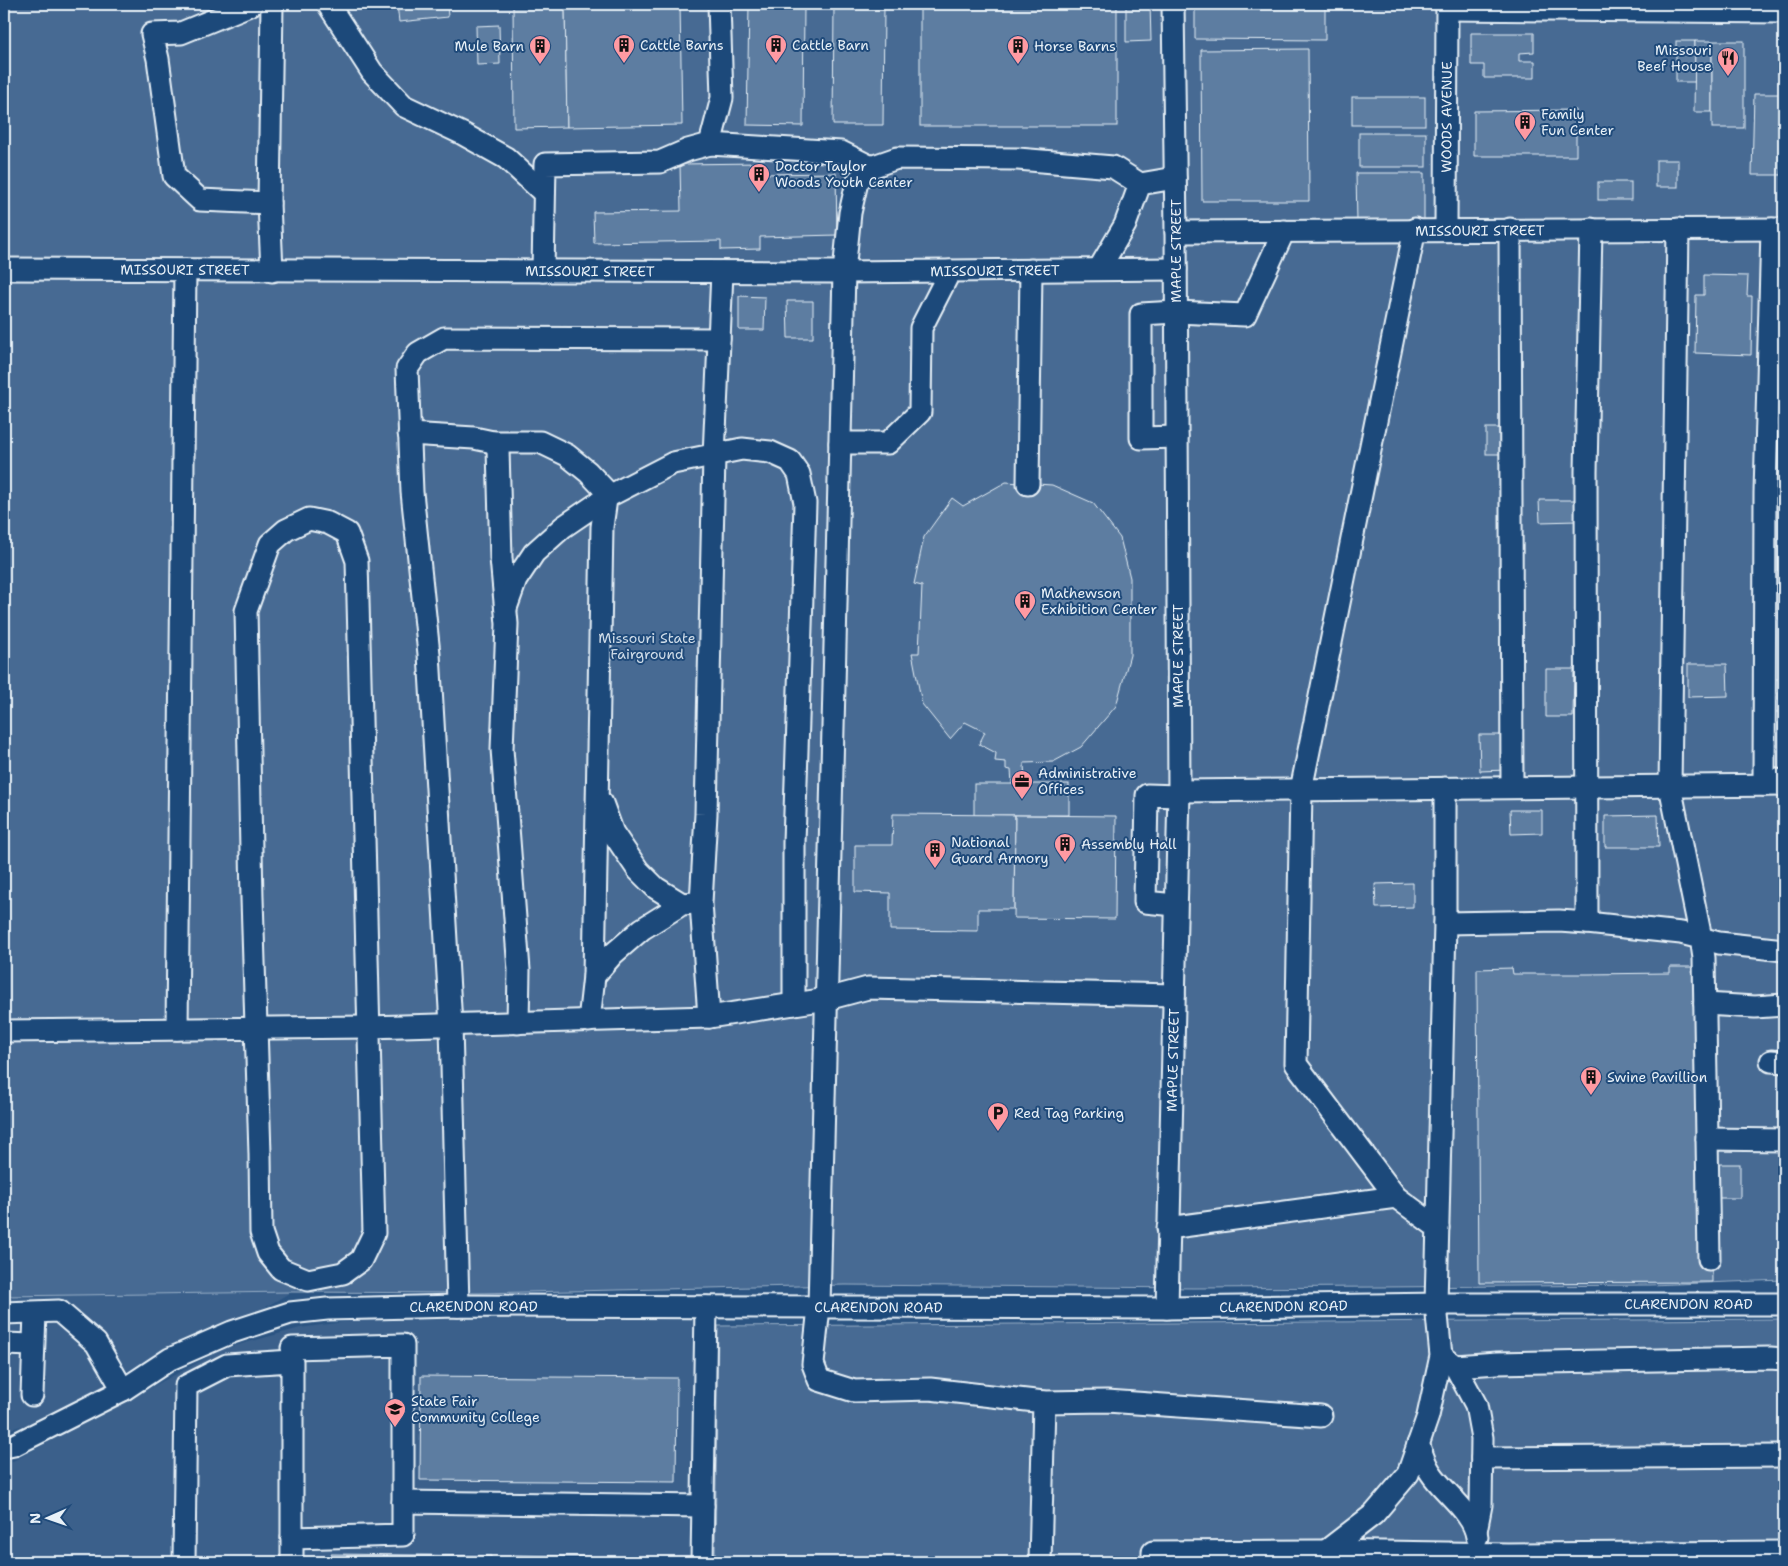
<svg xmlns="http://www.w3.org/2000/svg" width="1788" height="1566" viewBox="0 0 1788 1566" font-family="'Shantell Sans',sans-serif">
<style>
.built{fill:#3a608b}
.green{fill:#476b93;stroke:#98aec6}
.building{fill:#5d7da1;stroke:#e8f1f8}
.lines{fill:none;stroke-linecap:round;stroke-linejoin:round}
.minor-casing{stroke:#e8f1f8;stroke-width:25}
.minor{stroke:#1f4a7a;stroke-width:21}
.labels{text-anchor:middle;stroke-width:4;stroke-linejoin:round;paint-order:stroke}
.poi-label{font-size:14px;fill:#e8f1f8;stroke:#1f4a7a;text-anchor:start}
.street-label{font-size:14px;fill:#e8f1f8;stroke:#1f4a7a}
.park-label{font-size:14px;fill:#d0dde9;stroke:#1f4a7a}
</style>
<rect width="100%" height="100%" fill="#2b5482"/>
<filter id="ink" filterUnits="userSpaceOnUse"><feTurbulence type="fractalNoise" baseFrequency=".02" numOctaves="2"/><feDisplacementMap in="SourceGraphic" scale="10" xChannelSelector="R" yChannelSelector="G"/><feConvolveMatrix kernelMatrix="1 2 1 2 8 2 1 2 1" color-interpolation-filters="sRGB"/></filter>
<g filter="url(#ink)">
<g class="built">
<path d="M 291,1292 L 261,1310 L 226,1323 L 159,1352 L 75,1403 L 42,1420 L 4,1431 L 4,1293 Z"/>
<path d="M 692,1317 L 718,1326 L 715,1562 L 4,1562 L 4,1463 L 13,1461 L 223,1349 L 300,1328 L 372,1318 Z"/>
</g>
<g class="green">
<path d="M 4,4 L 1784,4 L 1784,1280 L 1650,1285 L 1381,1287 L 1194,1288 L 845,1285 L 479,1293 L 291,1292 L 4,1296 Z"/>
<path d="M 1784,1319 L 1784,1562 L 715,1562 L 718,1326 Z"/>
</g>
<g class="building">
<path d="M 397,4 L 447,4 L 448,17 L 399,22 Z"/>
<path d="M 513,4 L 565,4 L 567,127 L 514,128 Z"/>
<path d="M 565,4 L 680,4 L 682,125 L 567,127 Z"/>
<path d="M 749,4 L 804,4 L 803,126 L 747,125 Z"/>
<path d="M 834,4 L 884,4 L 883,125 L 833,125 Z"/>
<rect x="920" y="4" width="197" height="122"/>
<path d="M 1126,4 L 1150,4 L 1151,41 L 1126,42 Z"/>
<path d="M 1195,4 L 1325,4 L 1325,40 L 1195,39 Z"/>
<path d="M 499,25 L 500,64 L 477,65 L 476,26 Z"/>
<path d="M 1471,33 L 1534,33 L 1534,52 L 1519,53 L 1519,61 L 1535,61 L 1535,78 L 1484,78 L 1484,65 L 1471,65 Z"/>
<rect x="1676" y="41" width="19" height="41"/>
<path d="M 1695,41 L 1712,41 L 1712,112 L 1694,112 Z"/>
<rect x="1712" y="41" width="32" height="87"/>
<path d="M 1308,49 L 1309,201 L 1202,201 L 1201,50 Z"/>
<path d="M 1754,94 L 1784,94 L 1782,175 L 1752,175 Z"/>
<rect x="1352" y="97" width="73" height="28"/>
<path d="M 1576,110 L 1576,156 L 1474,156 L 1474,111 Z"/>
<rect x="1359" y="133" width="67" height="34"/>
<rect x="1656" y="160" width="22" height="27"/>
<path d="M 760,163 L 760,174 L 836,173 L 837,235 L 760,237 L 760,249 L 721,250 L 721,241 L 594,243 L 593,212 L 681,211 L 680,164 Z"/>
<path d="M 1356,173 L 1424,173 L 1424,222 L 1357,222 Z"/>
<rect x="1598" y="182" width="33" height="18"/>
<path d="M 1704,275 L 1748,276 L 1747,296 L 1752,296 L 1751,355 L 1695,353 L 1696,295 L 1704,295 Z"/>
<path d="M 739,296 L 765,297 L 764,330 L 739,330 Z"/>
<path d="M 787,301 L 813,301 L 813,338 L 788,338 Z"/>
<rect x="1486" y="428" width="22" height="26"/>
<path d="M 1006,482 L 1052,485 L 1093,503 L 1120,538 L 1130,578 L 1130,655 L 1116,706 L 1081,747 L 1053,762 L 1024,763 L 1025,784 L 1012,784 L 1011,770 L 1006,769 L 1006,762 L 995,761 L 996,753 L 979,744 L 985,732 L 965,722 L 950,739 L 922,704 L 912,653 L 919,653 L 922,586 L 914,584 L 924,537 L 952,498 L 963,506 Z"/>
<path d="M 1539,500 L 1576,500 L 1577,521 L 1540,522 Z"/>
<path d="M 1688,664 L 1727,664 L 1728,696 L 1688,697 Z"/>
<path d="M 1546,669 L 1574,669 L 1573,717 L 1546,717 Z"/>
<rect x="1775" y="679" width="9" height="33"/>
<path d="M 1479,735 L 1507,735 L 1507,770 L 1480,771 Z"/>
<rect x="974" y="784" width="95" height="31"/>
<path d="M 1510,810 L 1542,810 L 1542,833 L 1511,834 Z"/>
<path d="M 893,814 L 1015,815 L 1014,909 L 978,909 L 978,931 L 890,930 L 890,893 L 855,892 L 855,845 L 892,845 Z"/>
<path d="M 1015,815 L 1116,816 L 1115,919 L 1014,918 Z"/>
<path d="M 1658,815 L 1659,847 L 1605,847 L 1605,816 Z"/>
<path d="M 1413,883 L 1413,907 L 1376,908 L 1375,884 Z"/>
<path d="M 1670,967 L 1709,967 L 1712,1282 L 1479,1283 L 1477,969 L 1512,968 L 1513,974 L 1587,974 L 1670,973 Z"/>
<rect x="1718" y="1164" width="22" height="34"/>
<path d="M 421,1376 L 677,1378 L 676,1482 L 420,1480 Z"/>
<path d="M 331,1554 L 491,1556 L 491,1562 L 331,1562 Z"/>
<path d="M 512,1555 L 613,1557 L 613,1562 L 512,1562 Z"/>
</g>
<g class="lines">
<g class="minor-casing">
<g id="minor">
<path d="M 252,4 L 181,33 L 152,34 L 158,59 L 174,176 L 200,200 L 269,203"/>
<path d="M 272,4 L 269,203 L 272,271"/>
<path d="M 328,4 L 372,72 L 404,106 L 463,134 L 506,158 L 544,193"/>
<path d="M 1447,9 L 1784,12"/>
<path d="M 710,144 L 841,152 L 871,167"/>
<path d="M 1415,229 L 1301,790 L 1296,1064 L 1396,1197 L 1438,1228"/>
<path id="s1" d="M 1446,229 L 1447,4"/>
<path d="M 1510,229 L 1512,787"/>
<path d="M 1591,229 L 1586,472 L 1587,923 L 1681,933 L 1701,938 L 1704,958 L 1709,1259"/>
<path d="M 1678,229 L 1670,786 L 1701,938 L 1719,943 L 1784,950"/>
<path d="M 1772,229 L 1765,493 L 1764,785 L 1777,780"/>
<path id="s2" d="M 1176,232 L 1784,229"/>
<path id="s3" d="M 4,269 L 844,272 L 1176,269"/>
<path d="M 1099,269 L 1125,225 L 1140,184 L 1175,178"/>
<path d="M 543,271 L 545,164 L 660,162 L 688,150 L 710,144 L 722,98 L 719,4"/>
<path d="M 409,434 L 474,438 L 493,442 L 498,449 L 501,558 L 507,624 L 502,749 L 519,970 L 518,1023"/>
<path d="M 1177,437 L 1141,438 L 1141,314 L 1176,312 L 1245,315 L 1284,231"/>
<path d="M 493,442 L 540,442 L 567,455 L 588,472 L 607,492 L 602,527 L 594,976 L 589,1021"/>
<path d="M 840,443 L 888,443 L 920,412 L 921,328 L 950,271"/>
<path d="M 1028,484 L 1031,270"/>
<path d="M 309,519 L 328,523 L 347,533 L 357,561 L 374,1233 L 361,1260 L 343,1273 L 308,1280 L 281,1269 L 268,1253 L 261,1232 L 260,1154 L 252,898 L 246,611 L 270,544 L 286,530 Z"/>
<path d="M 506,608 L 516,580 L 534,553 L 563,527 L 607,497 L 673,463 L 742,449 L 770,452 L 790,461 L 799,474 L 805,503 L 794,843 L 794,1004"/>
<path d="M 1179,791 L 1784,785"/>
<path d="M 602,803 L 613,833 L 638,870 L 656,888 L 682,904"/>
<path d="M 1175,905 L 1145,902 L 1147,795 L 1178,796"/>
<path d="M 1445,923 L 1559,921 L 1587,923"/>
<path d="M 594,976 L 613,954 L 642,929 L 682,904 L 695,903"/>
<path d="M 1705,1004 L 1755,1007 L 1784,1005"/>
<path d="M 709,1017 L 701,903 L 706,814 L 714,456 L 722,272"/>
<path d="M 177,1029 L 185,270"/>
<path d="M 4,1031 L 368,1027 L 709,1017 L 827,999 L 868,988 L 1174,995"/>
<path d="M 1771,1061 L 1784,1062"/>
<path d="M 1707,1139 L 1784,1140"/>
<path d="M 1168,1228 L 1396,1197"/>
<path d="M 458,1306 L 451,1025 L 429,654 L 412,492 L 407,369 L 418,353 L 444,338 L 719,339"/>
<path id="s4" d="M 1167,1308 L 1179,791 L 1176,232 L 1173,4"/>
<path d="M 4,1313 L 59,1311 L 96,1343 L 123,1390"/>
<path d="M 4,1344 L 33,1345"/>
<path d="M 1445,1358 L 1455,1366 L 1476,1405 L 1482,1438 L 1481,1505 L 1476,1531"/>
<path d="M 1455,1366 L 1497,1363 L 1770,1358 L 1784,1359"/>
<path d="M 32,1395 L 35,1313"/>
<path d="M 1044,1402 L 1107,1401 L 1321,1416"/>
<path d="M 1418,1444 C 1422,1453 1425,1465 1431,1473 C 1443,1492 1474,1513 1477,1537"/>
<path id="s5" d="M 4,1447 L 14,1445 L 123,1390 L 170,1359 L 232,1332 L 290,1313 L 327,1309 L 458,1306 L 1167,1308 L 1441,1304 L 1784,1304"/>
<path d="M 1482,1458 L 1784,1456"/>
<path d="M 403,1502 L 703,1506"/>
<path d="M 292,1538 L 403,1535 L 403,1345 L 292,1348"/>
<path d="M 1326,1551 L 1374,1514 L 1408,1474 L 1428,1416 L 1441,1356 L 1436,1305 L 1445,923 L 1445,788"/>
<path d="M 184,1562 L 186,1386 L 227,1365 L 292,1361 L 292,1562"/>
<path d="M 702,1562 L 706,1307"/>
<path d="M 1040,1562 L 1044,1402 L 930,1389 L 854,1391 L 819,1380 L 813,1364 L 819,1307 L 844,272 L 850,213 L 857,182 L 871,167 L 897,158 L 1018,159 L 1113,167 L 1140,184"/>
<path d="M 1153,1562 L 1153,1552 L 1320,1551 L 1508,1554 L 1784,1552"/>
</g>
</g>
<use href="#minor" class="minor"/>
</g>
</g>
<defs>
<g id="building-pin" transform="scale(1.125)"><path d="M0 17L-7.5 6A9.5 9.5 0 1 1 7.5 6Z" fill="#ff9aa2" stroke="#1f4a7a"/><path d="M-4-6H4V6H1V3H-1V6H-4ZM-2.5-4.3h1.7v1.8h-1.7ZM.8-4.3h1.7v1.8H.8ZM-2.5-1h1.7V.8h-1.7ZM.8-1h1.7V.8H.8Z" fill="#111"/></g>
<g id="restaurant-pin" transform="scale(1.125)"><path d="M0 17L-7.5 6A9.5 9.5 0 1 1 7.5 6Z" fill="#ff9aa2" stroke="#1f4a7a"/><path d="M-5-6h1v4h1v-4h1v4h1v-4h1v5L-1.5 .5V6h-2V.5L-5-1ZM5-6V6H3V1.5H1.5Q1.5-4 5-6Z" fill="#111"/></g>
<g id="office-pin" transform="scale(1.125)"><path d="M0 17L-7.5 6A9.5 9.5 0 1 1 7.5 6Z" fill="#ff9aa2" stroke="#1f4a7a"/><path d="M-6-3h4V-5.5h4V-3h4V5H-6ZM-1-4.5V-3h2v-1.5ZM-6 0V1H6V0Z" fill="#111"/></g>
<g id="parking-pin" transform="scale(1.125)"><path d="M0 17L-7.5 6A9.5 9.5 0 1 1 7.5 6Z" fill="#ff9aa2" stroke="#1f4a7a"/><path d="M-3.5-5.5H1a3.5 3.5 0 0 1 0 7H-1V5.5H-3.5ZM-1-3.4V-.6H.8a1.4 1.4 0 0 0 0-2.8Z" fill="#111"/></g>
<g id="university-pin" transform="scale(1.125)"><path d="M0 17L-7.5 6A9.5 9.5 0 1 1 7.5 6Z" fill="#ff9aa2" stroke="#1f4a7a"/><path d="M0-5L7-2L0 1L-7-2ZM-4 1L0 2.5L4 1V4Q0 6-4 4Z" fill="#111"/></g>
</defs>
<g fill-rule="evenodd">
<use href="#building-pin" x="624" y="45"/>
<use href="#building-pin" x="776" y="45"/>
<use href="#building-pin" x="540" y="46"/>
<use href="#building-pin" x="1018" y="46"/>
<use href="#restaurant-pin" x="1728" y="58"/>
<use href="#building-pin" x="1525" y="122"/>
<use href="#building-pin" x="759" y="174"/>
<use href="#building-pin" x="1025" y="601"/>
<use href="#office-pin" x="1022" y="781"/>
<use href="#building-pin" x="1065" y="844"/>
<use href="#building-pin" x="935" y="850"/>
<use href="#building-pin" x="1591" y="1077"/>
<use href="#parking-pin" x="998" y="1113"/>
<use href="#university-pin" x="395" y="1409"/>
</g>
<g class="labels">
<g class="poi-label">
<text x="640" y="50">Cattle Barns</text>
<text x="792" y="50">Cattle Barn</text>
<text x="524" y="51" text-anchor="end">Mule Barn</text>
<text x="1034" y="51">Horse Barns</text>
<text x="1712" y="55" text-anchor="end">Missouri<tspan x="1712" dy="16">Beef House</tspan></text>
<text x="1541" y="119">Family<tspan x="1541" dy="16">Fun Center</tspan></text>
<text x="775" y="171">Doctor Taylor<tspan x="775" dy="16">Woods Youth Center</tspan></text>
<text x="1041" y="598">Mathewson<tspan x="1041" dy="16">Exhibition Center</tspan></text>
<text x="1038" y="778">Administrative<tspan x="1038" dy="16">Offices</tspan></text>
<text x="951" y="847">National<tspan x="951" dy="16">Guard Armory</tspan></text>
<text x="1081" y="849">Assembly Hall</text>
<text x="1607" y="1082">Swine Pavillion</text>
<text x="1014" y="1118">Red Tag Parking</text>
<text x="411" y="1406">State Fair<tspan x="411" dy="16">Community College</tspan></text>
</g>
<g class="street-label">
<text dy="5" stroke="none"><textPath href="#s1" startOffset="112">WOODS AVENUE</textPath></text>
<text dy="5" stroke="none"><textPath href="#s2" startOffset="304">MISSOURI STREET</textPath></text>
<text transform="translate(1176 251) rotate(-90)" y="5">MAPLE STREET</text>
<text dy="5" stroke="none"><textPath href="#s3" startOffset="181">MISSOURI STREET</textPath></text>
<text dy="5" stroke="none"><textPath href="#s3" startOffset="586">MISSOURI STREET</textPath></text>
<text dy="5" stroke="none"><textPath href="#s3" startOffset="991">MISSOURI STREET</textPath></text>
<text transform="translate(1178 656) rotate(-90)" y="5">MAPLE STREET</text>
<text dy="5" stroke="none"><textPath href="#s4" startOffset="248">MAPLE STREET</textPath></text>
<text dy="5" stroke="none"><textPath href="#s5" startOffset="1716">CLARENDON ROAD</textPath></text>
<text dy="5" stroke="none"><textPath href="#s5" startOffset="1311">CLARENDON ROAD</textPath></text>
<text dy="5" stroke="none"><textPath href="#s5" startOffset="501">CLARENDON ROAD</textPath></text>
<text dy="5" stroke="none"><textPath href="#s5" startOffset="906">CLARENDON ROAD</textPath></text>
</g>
<g class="park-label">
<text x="647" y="643">Missouri State<tspan x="647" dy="16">Fairground</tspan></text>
</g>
</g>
<rect width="1788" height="1566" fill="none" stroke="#1f4a7a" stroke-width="20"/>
<rect x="10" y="10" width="1768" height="1546" fill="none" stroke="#e8f1f8" stroke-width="2" filter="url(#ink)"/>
<g transform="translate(48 1518) rotate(268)" stroke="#1f4a7a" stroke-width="4" paint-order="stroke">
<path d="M0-4L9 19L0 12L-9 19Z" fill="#e8f1f8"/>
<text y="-8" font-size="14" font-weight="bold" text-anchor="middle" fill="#e8f1f8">N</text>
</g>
</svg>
